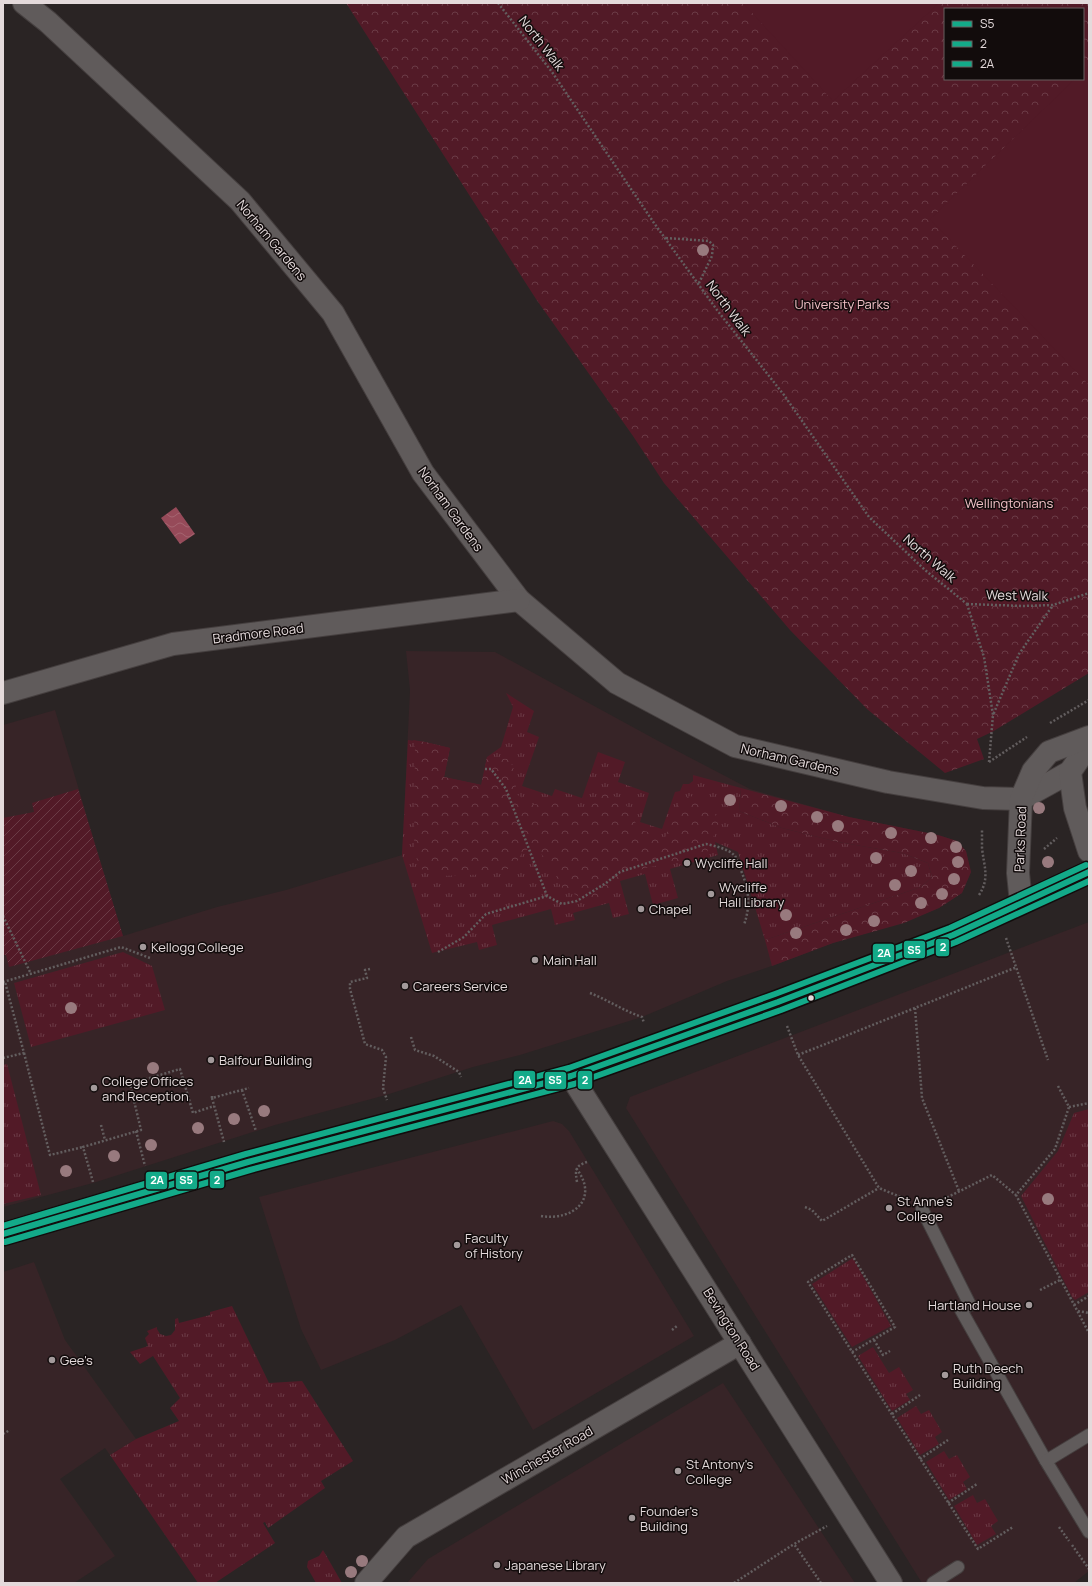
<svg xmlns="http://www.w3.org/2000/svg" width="1092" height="1586" viewBox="0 0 1092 1586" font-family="Manrope,sans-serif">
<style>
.built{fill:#372427}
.grass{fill:url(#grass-tufts)}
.forest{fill:url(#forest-crowns);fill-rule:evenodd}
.garden{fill:url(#garden-furrows)}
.pitch{fill:#521a27}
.water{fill:url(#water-waves)}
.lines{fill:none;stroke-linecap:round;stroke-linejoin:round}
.service-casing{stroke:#453f3f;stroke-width:14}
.minor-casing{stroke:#453f3f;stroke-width:24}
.tertiary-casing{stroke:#453f3f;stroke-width:24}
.primary-casing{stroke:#453f3f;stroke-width:24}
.path{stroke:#635e5f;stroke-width:2.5;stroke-dasharray:2 2;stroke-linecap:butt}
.service{stroke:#605b5b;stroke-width:12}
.minor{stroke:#605b5b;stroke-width:22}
.tertiary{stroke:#605b5b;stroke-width:22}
.primary{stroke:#6b6060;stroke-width:22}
.bus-1-casing{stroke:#120c0c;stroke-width:9}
.bus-2-casing{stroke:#120c0c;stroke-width:9}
.bus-3-casing{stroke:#120c0c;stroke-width:9}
.bus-1{stroke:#13aa89;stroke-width:6}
.bus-2{stroke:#13aa89;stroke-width:6}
.bus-3{stroke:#13aa89;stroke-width:6}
.tree{fill:#987a7e}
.poi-dot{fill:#a39a9b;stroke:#120c0c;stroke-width:1.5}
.bus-dot{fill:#e4dadb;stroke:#120c0c;stroke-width:1.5}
.labels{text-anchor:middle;stroke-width:3;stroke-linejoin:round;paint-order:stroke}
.street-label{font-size:13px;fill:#e4dadb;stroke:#120c0c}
.park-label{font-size:13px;fill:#f2c1c7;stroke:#120c0c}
.poi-label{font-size:13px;fill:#e4dadb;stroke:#120c0c;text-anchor:start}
.line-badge{stroke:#120c0c;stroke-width:1.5}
.badge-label{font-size:11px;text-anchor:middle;font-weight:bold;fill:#fff}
</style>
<defs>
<pattern id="grass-tufts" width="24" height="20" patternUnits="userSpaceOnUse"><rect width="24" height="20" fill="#521a27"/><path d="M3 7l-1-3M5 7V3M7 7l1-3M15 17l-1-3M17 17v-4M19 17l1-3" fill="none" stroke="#6b3b46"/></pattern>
<pattern id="forest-crowns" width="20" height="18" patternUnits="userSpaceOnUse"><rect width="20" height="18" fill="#521a27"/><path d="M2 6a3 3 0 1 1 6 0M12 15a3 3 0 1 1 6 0" fill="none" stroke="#6b3b46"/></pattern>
<pattern id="garden-furrows" width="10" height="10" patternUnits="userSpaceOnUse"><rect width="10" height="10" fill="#521a27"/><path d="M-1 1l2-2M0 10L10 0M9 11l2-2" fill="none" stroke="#6b3b46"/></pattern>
<pattern id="water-waves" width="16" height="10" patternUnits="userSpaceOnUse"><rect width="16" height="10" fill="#964a59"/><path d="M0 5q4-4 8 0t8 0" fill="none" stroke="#a56470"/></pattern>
</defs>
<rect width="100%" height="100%" fill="#2a2424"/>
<g class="built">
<path d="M 406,651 L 495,652 L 662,743 L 750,789 L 849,817 L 938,835 L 957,841 L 966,851 L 971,872 L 962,893 L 939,908 L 904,922 L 833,943 L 772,966 L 727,981 L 642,1017 L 520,1055 L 473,1067 L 386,1095 L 275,1125 L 93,1183 L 3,1207 L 3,725 L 55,710 L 123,936 L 217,907 L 286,890 L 402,855 L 410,690 Z"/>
<path d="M 1089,922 L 1089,1571 L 1074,1583 L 922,1583 L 626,1108 L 630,1097 Z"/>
<path d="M 553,1121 L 562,1124 L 569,1131 L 694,1336 L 533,1430 L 461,1305 L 395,1340 L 321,1370 L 301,1329 L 259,1197 Z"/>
<path d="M 34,1262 L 65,1340 L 136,1439 L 110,1455 L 105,1448 L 60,1479 L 115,1556 L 74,1583 L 3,1583 L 3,1272 Z"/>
<path d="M 723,1383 L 855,1583 L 407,1583 L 428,1559 Z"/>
</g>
<g class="grass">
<path d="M 506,693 L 534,711 L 527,732 L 539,737 L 522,786 L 552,796 L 555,789 L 582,798 L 598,752 L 625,762 L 618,782 L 649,793 L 640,822 L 662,829 L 675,792 L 680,791 L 683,784 L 689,784 L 693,781 L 693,775 L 741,788 L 739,811 L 782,828 L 838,842 L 902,853 L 928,863 L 932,877 L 921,887 L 765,940 L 738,852 L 715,842 L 718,855 L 670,869 L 678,898 L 653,905 L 645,874 L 620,881 L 629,914 L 613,918 L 609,903 L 573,913 L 575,920 L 555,925 L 551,909 L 492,925 L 497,945 L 479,950 L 477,942 L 432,953 L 402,855 L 408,740 L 425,742 L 450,748 L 444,777 L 482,785 L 487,757 L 501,747 L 513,707 Z"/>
<path d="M 123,952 L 152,966 L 165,1010 L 31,1047 L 14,983 Z"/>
<path d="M 7,1064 L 41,1195 L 3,1204 L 3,1065 Z"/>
<path d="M 1089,1109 L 1089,1292 L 1075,1300 L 1072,1297 L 1021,1196 L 1058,1151 L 1074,1113 Z"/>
<path d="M 853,1258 L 891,1326 L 852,1347 L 812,1284 Z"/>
<path d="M 232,1306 L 269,1383 L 302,1381 L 353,1461 L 321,1481 L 325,1488 L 268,1528 L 265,1522 L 263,1523 L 275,1543 L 215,1583 L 198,1583 L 110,1455 L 136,1439 L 179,1421 L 170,1408 L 180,1398 L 153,1356 L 140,1364 L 130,1352 L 148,1346 L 145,1338 L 149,1334 L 147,1331 L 157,1327 L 157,1329 L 160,1334 L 166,1336 L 171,1335 L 175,1330 L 175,1319 L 178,1318 L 179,1323 L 210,1315 L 210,1312 Z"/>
<path d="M 873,1347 L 889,1373 L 899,1367 L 913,1390 L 906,1394 L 910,1400 L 892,1411 L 858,1356 Z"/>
<path d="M 916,1406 L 921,1414 L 929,1410 L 942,1432 L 935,1437 L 939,1444 L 920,1455 L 897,1418 Z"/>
<path d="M 944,1451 L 949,1459 L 957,1455 L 970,1477 L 963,1482 L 967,1489 L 949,1500 L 926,1462 Z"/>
<path d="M 973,1495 L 977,1503 L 985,1499 L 998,1521 L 991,1526 L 996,1534 L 977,1545 L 954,1506 Z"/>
<path d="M 323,1550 L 342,1583 L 316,1583 L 307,1567 L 308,1561 L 319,1556 Z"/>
</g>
<g class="forest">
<path d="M 346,3 L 1089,3 L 1089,673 L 992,732 L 977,739 L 984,759 L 945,773 L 867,709 L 790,630 L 664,483 L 633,436 L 536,299 ZM 945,9 L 1083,9 L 1083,79 L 945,79 Z"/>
<path d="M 413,740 L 425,742 L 450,748 L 444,777 L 481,785 L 487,757 L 509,759 L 517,776 L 515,793 L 531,804 L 551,806 L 560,798 L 569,808 L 585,808 L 606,791 L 625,803 L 639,829 L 665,838 L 679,801 L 690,796 C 706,802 713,807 719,823 L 707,852 L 680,861 L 645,868 L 616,880 L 615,888 L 589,902 L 561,887 L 551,864 L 534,847 L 523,851 L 514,867 L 493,874 L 441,876 L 421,869 L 414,852 L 415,746 Z"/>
<path d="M 741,788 L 849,817 L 938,835 L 957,841 L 966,851 L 971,872 L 962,893 L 939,908 L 904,923 L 833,943 L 772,966 L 765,940 L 921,887 L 932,877 L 928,863 L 902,853 L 838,842 L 782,828 L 739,811 Z"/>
</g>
<path class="garden" d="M 78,789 L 123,936 L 9,967 L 6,955 L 3,955 L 3,818 L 34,812 L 32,803 Z"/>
<g class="pitch">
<path d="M 743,3 L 939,3 L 833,101 Z"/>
<path d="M 1089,65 L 1089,385 L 930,219 L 1075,79 L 1083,79 L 1083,71 Z"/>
</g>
<path class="water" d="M 176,507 L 195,534 L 180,544 L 161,518 Z"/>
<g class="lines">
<g class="service-casing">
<g id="service">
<path d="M 922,1209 L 970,1305 L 961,1310 L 1046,1461 L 1089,1532"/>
<path d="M 1046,1461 L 1089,1435"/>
<path d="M 933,1583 L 958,1567"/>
</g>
</g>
<g class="minor-casing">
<g id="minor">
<path d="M 24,3 L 48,22 L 240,201 L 333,313 L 423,473 L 519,600 L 617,683 L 735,746 L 888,782 L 983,798 L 1021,799 L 1070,772"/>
<path d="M 3,693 L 173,644 L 519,600"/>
<path d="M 571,1076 L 891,1583"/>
<path d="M 366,1583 L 406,1537 L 740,1343"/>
</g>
</g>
<g class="tertiary-casing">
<g id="tertiary">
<path d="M 1089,744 L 1070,772 L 1075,808 L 1089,851"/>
<path d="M 1021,903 L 1018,873 L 1021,799 L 1033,771 L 1049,752 L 1089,737"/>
</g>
</g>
<g class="primary-casing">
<path id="primary" d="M 3,1234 L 248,1162 L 571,1076 L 778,1002 L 953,935 L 1089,872"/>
</g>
<g class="path">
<path d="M 498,3 L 552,72 L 654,223 L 717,310 L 784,395 L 869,517 L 925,570 L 967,604"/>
<path d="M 666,238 L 709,241 L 713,245 L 712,256 L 699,283"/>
<path d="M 967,604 L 984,657 L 993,715 L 1019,654 L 1053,605"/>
<path d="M 967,604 L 1023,606 L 1053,605 L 1089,593"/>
<path d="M 1050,723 L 1089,700"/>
<path d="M 989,762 L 1027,737"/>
<path d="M 989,762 L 993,715"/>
<path d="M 485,769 L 491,769 L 506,789 L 547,896"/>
<path d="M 1044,849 L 1057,838"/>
<path d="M 979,895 C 990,878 984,867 982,848 C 982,842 982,835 982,829"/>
<path d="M 3,916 L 31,974"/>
<path d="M 1006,938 L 1048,1060"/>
<path d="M 438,952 L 464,937 L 486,914 L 547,896 L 562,904 L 577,901 L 606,883 L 620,872 L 706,844 C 715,846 729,849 735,856 C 737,859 738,865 740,868 C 749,889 751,904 744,925"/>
<path d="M 370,969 L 365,970 L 367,978 L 350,982 L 350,989 L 365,1044 L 382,1050 L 386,1057 L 383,1088 L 387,1100"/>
<path d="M 3,982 L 121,947 L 150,958"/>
<path d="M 590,993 C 608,1000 624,1011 642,1017 L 644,1023"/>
<path d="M 915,1008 L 922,1098 L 959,1191"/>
<path d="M 787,1026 L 798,1055 L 879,1188 L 903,1198 L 904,1200"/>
<path d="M 411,1037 L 415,1050 L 434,1056 L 459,1072 L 461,1077"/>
<path d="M 24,1053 L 50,1155 L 83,1147"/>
<path d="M 798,1055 L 1017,967"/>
<path d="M 3,1058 L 24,1053 L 5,982"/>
<path d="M 1058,1086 L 1069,1107 L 1055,1149 L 1016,1195 L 1089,1333"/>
<path d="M 242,1090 L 256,1131"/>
<path d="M 212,1096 L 212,1098 L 249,1088"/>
<path d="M 212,1098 L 224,1142"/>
<path d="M 1069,1107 L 1089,1103"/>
<path d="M 101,1125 L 105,1140"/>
<path d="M 136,1131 L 145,1166"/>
<path d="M 93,1182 L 83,1147 L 141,1130 L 130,1084 L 180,1069 L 193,1113 L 214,1106"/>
<path d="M 577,1182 C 575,1170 575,1166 587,1162"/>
<path d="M 940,1201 L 992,1175 L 1016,1195"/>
<path d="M 805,1207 L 812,1210 L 822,1221 L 879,1188"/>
<path d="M 541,1216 C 573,1221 600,1199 576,1168"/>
<path d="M 1040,1290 L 1060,1280"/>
<path d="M 1074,1305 L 1089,1296"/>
<path d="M 1078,1311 L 1089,1313"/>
<path d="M 672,1330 L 677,1326"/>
<path d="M 874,1340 L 883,1355 L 890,1351"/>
<path d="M 852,1352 L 895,1327 L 852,1255 L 808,1282 C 864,1371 921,1460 978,1549 L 1013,1527"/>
<path d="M 892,1414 L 920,1395"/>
<path d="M 3,1434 L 10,1430"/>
<path d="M 920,1459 L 948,1440"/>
<path d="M 948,1503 L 977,1484"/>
<path d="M 1059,1527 L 1069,1541"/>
<path d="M 1072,1545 L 1089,1569"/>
<path d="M 734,1583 L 794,1544"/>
<path d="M 821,1583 L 794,1544 L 827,1526"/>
</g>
<use href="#service" class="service"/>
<use href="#minor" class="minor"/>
<use href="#tertiary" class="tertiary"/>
<use href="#primary" class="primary"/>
<g class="bus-1-casing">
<path id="bus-1" d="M 3,1234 L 248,1162 L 571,1076 L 778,1002 L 953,935 L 1089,872"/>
</g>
<g class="bus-2-casing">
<path id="bus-2" d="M 5,1242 L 250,1170 L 574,1084 L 781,1010 L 956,942 L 1089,881"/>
</g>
<g class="bus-3-casing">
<path id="bus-3" d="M 3,1226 L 246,1154 L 569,1068 L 775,994 L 950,928 L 1086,865"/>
</g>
<use href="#bus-1" class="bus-1"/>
<use href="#bus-2" class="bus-2"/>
<use href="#bus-3" class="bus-3"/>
</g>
<g class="tree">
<circle cx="703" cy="250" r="6"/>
<circle cx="730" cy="800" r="6"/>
<circle cx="781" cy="806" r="6"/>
<circle cx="1039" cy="808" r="6"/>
<circle cx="817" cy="817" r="6"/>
<circle cx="838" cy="826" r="6"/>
<circle cx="891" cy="833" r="6"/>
<circle cx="931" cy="838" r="6"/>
<circle cx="956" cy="847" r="6"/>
<circle cx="876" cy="858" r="6"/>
<circle cx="958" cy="862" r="6"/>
<circle cx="1048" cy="862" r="6"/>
<circle cx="911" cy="871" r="6"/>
<circle cx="954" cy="879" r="6"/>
<circle cx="895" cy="885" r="6"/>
<circle cx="942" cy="894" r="6"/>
<circle cx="921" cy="903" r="6"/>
<circle cx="786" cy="915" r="6"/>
<circle cx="874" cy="921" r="6"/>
<circle cx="846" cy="930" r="6"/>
<circle cx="796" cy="933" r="6"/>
<circle cx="71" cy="1008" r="6"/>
<circle cx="153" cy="1068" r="6"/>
<circle cx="264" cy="1111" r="6"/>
<circle cx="234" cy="1119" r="6"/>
<circle cx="198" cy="1128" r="6"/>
<circle cx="151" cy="1145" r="6"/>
<circle cx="114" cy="1156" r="6"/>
<circle cx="66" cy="1171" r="6"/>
<circle cx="1048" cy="1199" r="6"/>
<circle cx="362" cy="1561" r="6"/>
<circle cx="351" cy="1572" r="6"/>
</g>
<g class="poi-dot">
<circle cx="687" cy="863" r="4"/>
<circle cx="711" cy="894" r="4"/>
<circle cx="641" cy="909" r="4"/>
<circle cx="143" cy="947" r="4"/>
<circle cx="535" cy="960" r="4"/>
<circle cx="405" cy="986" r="4"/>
<circle cx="211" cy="1060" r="4"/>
<circle cx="94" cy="1088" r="4"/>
<circle cx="889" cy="1208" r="4"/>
<circle cx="457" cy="1245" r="4"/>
<circle cx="1029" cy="1305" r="4"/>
<circle cx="52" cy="1360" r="4"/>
<circle cx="945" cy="1375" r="4"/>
<circle cx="678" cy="1471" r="4"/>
<circle cx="632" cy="1518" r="4"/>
<circle cx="497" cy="1565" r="4"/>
</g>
<circle class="bus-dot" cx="811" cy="998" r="3.5"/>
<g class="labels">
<g class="street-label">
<text transform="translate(542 43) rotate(52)" y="5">North Walk</text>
<text transform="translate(272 240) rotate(50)" y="5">Norham Gardens</text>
<text transform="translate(729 308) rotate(53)" y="5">North Walk</text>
<text transform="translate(451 509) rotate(54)" y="5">Norham Gardens</text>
<text transform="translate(930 558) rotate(41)" y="5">North Walk</text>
<text transform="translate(1017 595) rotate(1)" y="5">West Walk</text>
<text transform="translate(258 633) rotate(-7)" y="5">Bradmore Road</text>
<text transform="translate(790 759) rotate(13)" y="5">Norham Gardens</text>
<text transform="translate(1020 839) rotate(-88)" y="5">Parks Road</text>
<text transform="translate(732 1329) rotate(58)" y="5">Bevington Road</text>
<text transform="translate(547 1455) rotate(-30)" y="5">Winchester Road</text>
</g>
<g class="park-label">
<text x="842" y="309">University Parks</text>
<text x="1009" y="508">Wellingtonians</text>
</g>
<g class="poi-label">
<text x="695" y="868">Wycliffe Hall</text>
<text x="719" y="892">Wycliffe<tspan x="719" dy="15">Hall Library</tspan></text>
<text x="649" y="914">Chapel</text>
<text x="151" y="952">Kellogg College</text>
<text x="543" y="965">Main Hall</text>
<text x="413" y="991">Careers Service</text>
<text x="219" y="1065">Balfour Building</text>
<text x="102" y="1086">College Offices<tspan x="102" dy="15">and Reception</tspan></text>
<text x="897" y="1206">St Anne's<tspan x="897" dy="15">College</tspan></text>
<text x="465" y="1243">Faculty<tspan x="465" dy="15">of History</tspan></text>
<text x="1021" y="1310" text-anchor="end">Hartland House</text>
<text x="60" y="1365">Gee's</text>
<text x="953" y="1373">Ruth Deech<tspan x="953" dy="15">Building</tspan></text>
<text x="686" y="1469">St Antony's<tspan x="686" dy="15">College</tspan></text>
<text x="640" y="1516">Founder's<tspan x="640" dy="15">Building</tspan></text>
<text x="505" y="1570">Japanese Library</text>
</g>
</g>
<g class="line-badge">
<rect x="935" y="938" width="15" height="19" rx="4" fill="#13aa89"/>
<rect x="903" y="940" width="23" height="19" rx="4" fill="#13aa89"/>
<rect x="872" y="943" width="23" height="20" rx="4" fill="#13aa89"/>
<rect x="513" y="1070" width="23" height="19" rx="4" fill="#13aa89"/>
<rect x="577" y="1070" width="16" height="20" rx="4" fill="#13aa89"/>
<rect x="544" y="1071" width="23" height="19" rx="4" fill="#13aa89"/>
<rect x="209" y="1170" width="16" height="19" rx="4" fill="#13aa89"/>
<rect x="175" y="1171" width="23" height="19" rx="4" fill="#13aa89"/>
<rect x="145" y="1171" width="23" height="19" rx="4" fill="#13aa89"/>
</g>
<g class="badge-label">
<text x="943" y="951">2</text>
<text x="914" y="954">S5</text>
<text x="884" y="957">2A</text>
<text x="525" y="1084">2A</text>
<text x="585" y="1084">2</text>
<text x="555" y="1084">S5</text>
<text x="217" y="1184">2</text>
<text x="186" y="1184">S5</text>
<text x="157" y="1184">2A</text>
</g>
<rect width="1092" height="1586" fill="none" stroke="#e4dadb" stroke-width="8"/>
<rect x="944" y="8" width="140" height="72" fill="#120c0c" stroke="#665e5f"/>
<rect x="952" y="21" width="20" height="6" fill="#13aa89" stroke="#665e5f"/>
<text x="980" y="28" font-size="12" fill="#e4dadb">S5</text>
<rect x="952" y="41" width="20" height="6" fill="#13aa89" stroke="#665e5f"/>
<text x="980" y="48" font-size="12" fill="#e4dadb">2</text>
<rect x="952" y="61" width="20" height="6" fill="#13aa89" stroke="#665e5f"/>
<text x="980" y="68" font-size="12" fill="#e4dadb">2A</text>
</svg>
